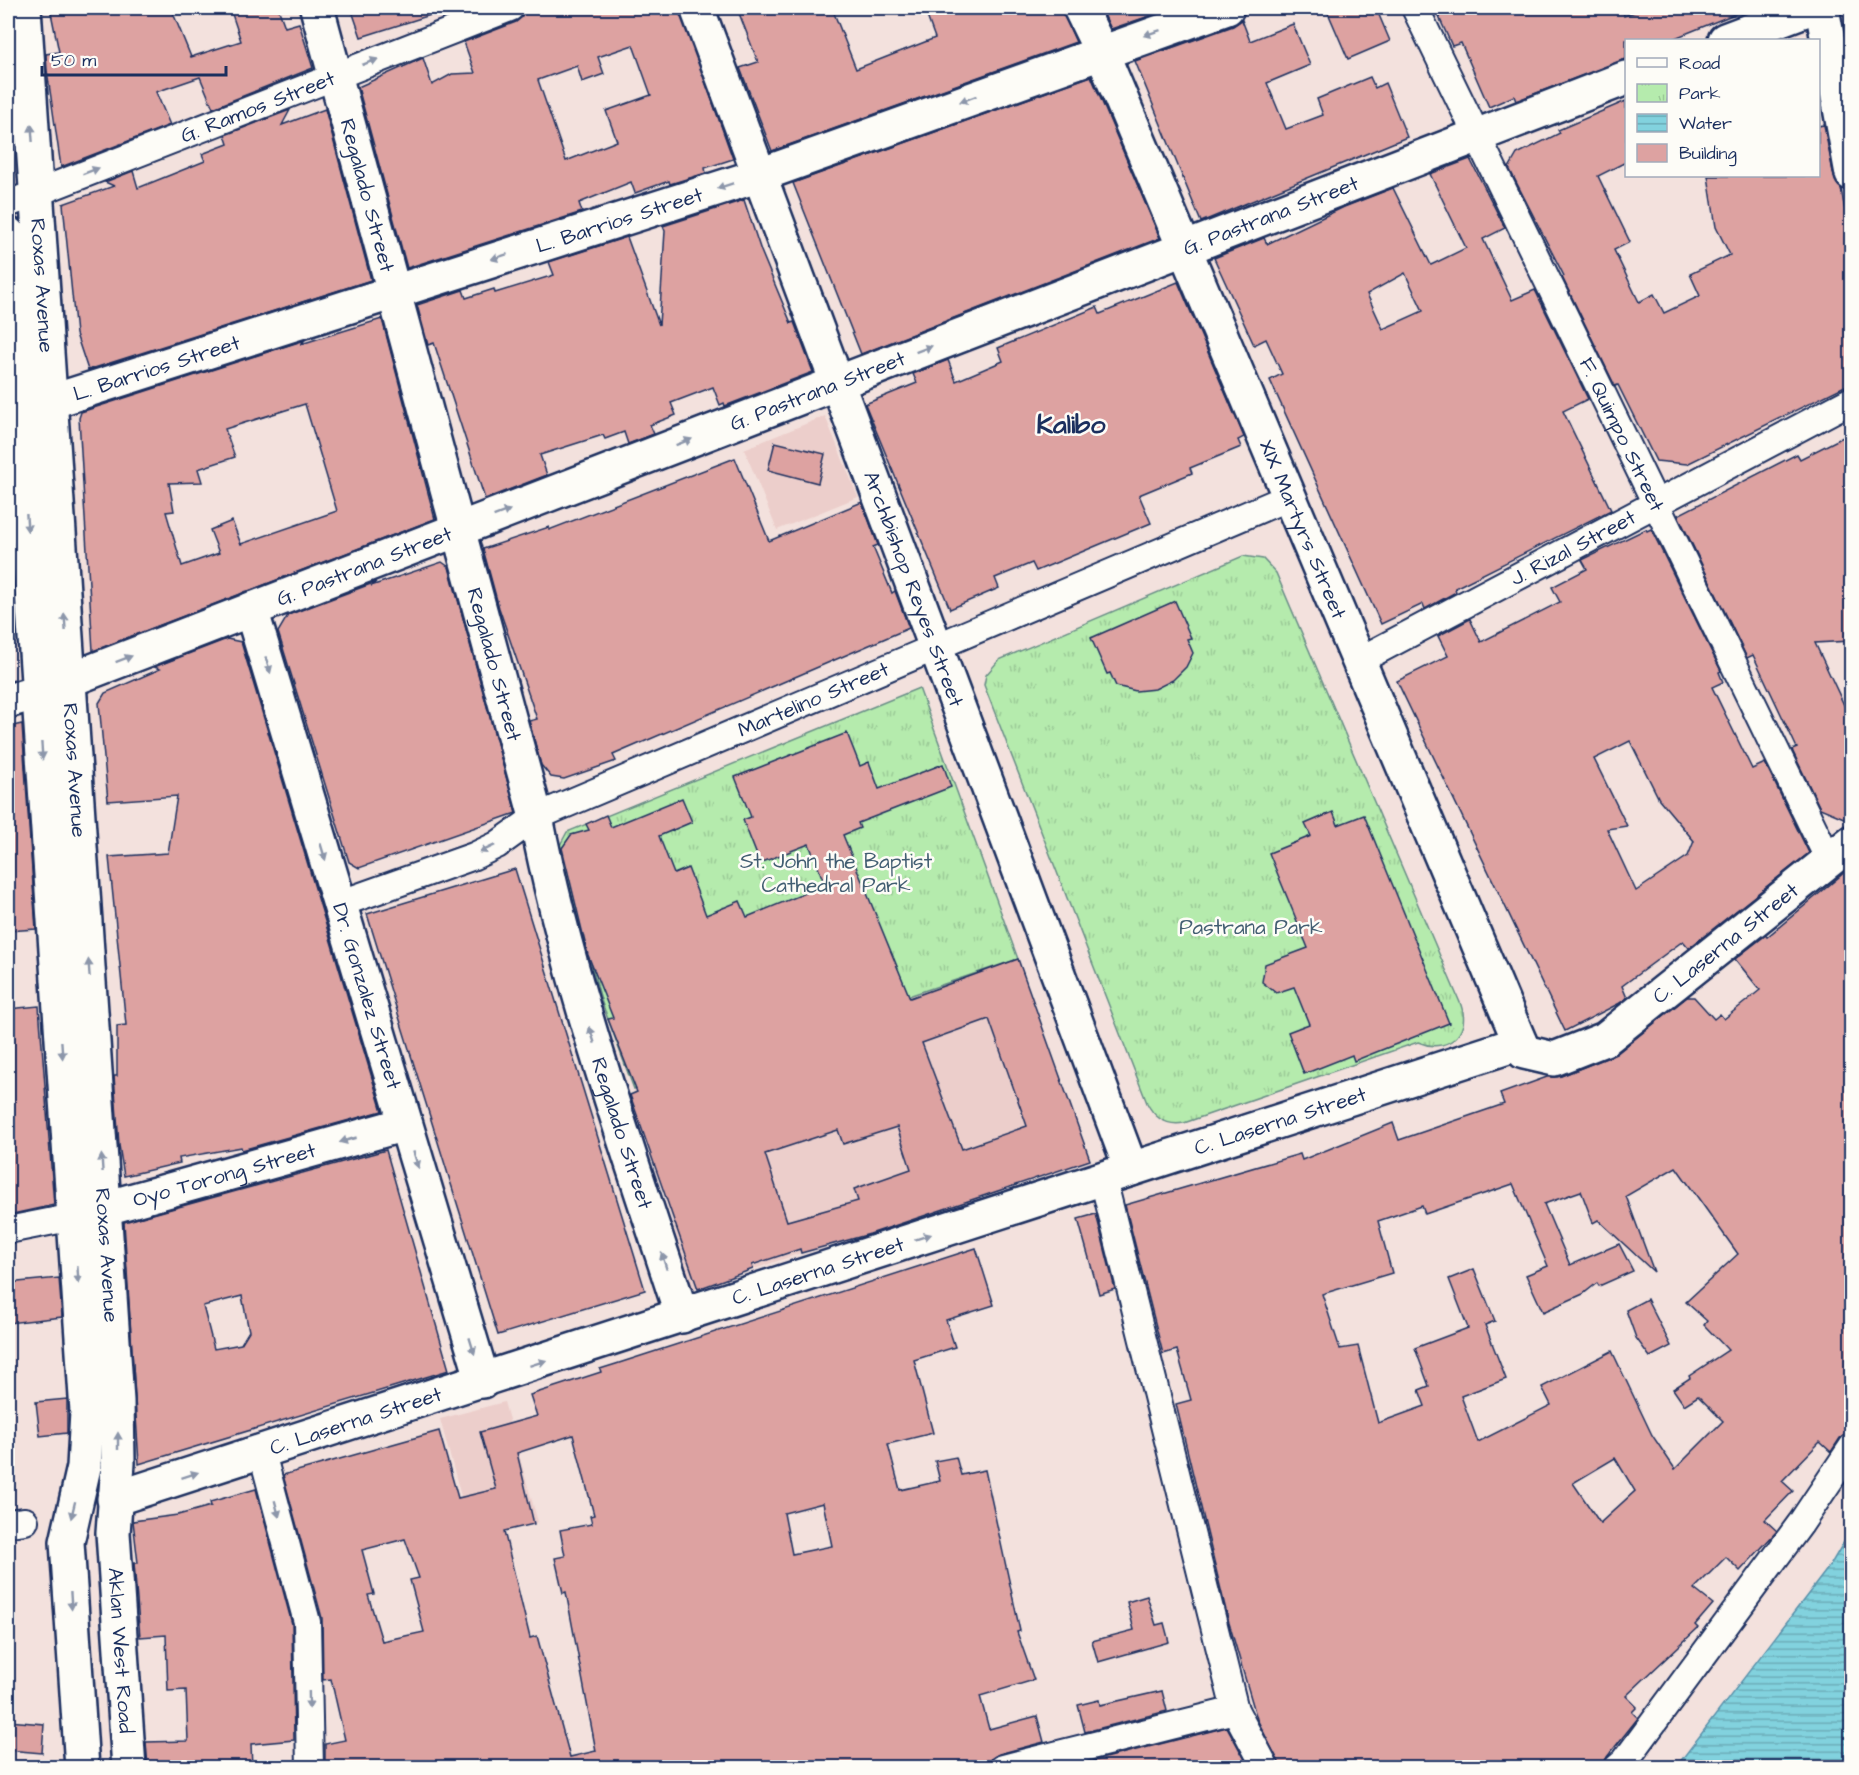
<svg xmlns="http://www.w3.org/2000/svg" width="1859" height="1775" viewBox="0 0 1859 1775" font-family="'Architects Daughter',sans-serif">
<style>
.built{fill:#eccecb}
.park{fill:url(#park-tufts);stroke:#688d86;stroke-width:1.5}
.water{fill:url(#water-rules);stroke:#5991ab;stroke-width:1.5}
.building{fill:#dda2a1;stroke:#1b2f5e;stroke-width:1.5;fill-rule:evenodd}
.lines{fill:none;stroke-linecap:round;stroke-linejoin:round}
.street-casing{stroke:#1b2f5e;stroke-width:30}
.secondary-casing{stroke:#1b2f5e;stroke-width:38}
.primary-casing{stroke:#1b2f5e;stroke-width:38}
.street{stroke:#fdfcf7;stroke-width:26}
.secondary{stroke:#fdfcf7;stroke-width:33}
.primary{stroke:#fdfcf7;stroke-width:33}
.oneway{fill:#8c96aa}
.labels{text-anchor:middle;stroke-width:5;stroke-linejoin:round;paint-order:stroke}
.street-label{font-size:21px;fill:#1b2f5e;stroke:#fdfcf7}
.park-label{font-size:21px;fill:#425e72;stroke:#fdfcf7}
.district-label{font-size:27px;font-weight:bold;fill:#1b2f5e;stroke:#fdfcf7}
</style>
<defs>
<pattern id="park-tufts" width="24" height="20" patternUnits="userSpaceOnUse" patternTransform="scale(1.5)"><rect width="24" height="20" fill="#b5ebad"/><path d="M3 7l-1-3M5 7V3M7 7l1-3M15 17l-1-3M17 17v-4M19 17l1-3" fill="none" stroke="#9bca97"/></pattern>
<pattern id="water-rules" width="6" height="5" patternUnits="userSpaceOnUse" patternTransform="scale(1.5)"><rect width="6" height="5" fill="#82d2de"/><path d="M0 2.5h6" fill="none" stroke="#6aabb7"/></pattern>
</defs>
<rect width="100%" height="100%" fill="#f3e1dd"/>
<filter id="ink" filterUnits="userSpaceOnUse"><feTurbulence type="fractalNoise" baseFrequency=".0167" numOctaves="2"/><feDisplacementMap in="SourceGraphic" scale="12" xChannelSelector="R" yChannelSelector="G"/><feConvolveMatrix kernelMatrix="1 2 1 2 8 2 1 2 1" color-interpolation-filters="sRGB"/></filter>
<g filter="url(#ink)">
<g class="built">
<path d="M 825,416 L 858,497 L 777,530 L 744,449 Z"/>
<path d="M 1013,960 L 1081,1158 L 692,1290 L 634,1089 Z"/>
<path d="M 504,1402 L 538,1522 L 473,1540 L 440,1419 Z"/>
</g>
<g class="park">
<path d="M 1243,556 L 1263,559 L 1276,573 L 1461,1005 C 1472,1035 1445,1054 1418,1042 L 1184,1123 C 1167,1126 1155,1119 1147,1103 L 984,685 L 986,675 L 999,660 Z"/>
<path d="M 919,688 L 1018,959 L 634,1089 L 602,1003 L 558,849 L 567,832 Z"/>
</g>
<path class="water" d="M 1851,1530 L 1851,1767 L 1676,1767 L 1831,1564 Z"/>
<g class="building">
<path d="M 50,8 L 171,8 L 191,57 L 241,41 L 230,8 L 278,8 L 285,27 L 299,23 L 313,68 L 213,108 L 200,77 L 156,92 L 170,125 L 61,167 L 47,70 L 46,54 L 59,52 Z"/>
<path d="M 351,8 L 439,8 L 440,12 L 361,37 Z"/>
<path d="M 525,8 L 679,8 L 733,159 L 705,168 L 706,173 L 670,184 L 669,181 L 635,193 L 631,182 L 579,203 L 582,212 L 407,268 L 358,87 L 423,58 L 432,85 L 452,74 L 475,73 L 464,42 L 516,22 L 522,17 ZM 633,45 L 651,95 L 606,111 L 617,141 L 566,161 L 538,80 L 577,66 L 582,82 L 604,74 L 598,57 Z"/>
<path d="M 737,8 L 832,8 L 856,69 L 935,38 L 924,8 L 1061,8 L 1076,42 L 772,151 L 740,68 L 758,62 Z"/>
<path d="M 1101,8 L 1173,8 L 1111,29 Z"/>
<path d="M 1326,8 L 1376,8 L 1390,41 L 1348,59 Z"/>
<path d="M 1435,8 L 1623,8 L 1624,16 L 1645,8 L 1747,9 L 1670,40 L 1626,40 L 1626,59 L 1516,101 L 1514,96 L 1489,107 L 1461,43 L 1452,46 Z"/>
<path d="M 1242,20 L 1250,41 L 1293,24 L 1310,65 L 1267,83 L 1286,129 L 1323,115 L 1317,99 L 1370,77 L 1375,88 L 1385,83 L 1407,137 L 1201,222 L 1135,61 L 1233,26 Z"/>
<path d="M 1091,76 L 1160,238 L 861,354 L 793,183 Z"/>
<path d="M 1626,101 L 1626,162 L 1598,176 L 1630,242 L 1614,250 L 1639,302 L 1654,294 L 1664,313 L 1700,296 L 1690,274 L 1730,255 L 1716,227 L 1708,176 L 1818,176 L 1818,126 L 1824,125 L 1834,177 L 1841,188 L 1851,245 L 1851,383 L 1687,464 L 1656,461 L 1618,385 L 1615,386 L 1562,277 L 1564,276 L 1509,168 L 1517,154 L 1560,133 L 1558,130 Z"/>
<path d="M 325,109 L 371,280 L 88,370 L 76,334 L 63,204 L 114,186 L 105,182 L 133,171 L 138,188 L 205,161 L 202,154 L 228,144 L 225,135 L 290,110 L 282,125 Z"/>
<path d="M 1470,159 L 1505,228 L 1483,239 L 1512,300 L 1535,290 L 1588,399 L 1563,411 L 1611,510 L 1455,588 L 1456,592 L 1425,609 L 1423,604 L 1381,624 L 1270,380 L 1282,374 L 1266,339 L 1254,345 L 1214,258 L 1264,238 L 1267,244 L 1344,207 L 1393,188 L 1431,265 L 1466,248 L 1430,174 ZM 1405,273 L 1423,311 L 1383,329 L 1367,294 Z"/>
<path d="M 744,200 L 761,251 L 791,323 L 794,322 L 813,372 L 725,406 L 724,403 L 720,405 L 713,387 L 671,403 L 676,415 L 650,425 L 654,434 L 628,444 L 624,432 L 605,439 L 603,435 L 540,455 L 547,475 L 485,499 L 434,343 L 428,345 L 417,305 L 463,290 L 466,298 L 494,289 L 495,293 L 554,275 L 549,262 L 627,237 L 659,325 L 665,231 L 663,226 Z"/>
<path d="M 1178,282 L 1244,437 L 1238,440 L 1241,447 L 1190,468 L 1192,473 L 1139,495 L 1151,523 L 1036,571 L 1032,563 L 995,578 L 999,588 L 950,609 L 865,404 L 917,383 L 913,374 L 948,360 L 956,381 L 1003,361 L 998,348 L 1097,307 L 1100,314 Z"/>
<path d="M 382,319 L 435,519 L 93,651 L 79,418 L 81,412 L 305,340 L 301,344 ZM 305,404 L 337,511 L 241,544 L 232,521 L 210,530 L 219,553 L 182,566 L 166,512 L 174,511 L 169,483 L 202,482 L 198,469 L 235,457 L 225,429 Z"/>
<path d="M 1851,433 L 1851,641 L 1815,643 L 1851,720 L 1851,821 L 1820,808 L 1792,750 L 1797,748 L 1753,655 L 1747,658 L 1678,515 L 1797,454 L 1800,459 Z"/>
<path d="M 775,442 L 825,454 L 818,483 L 768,470 Z"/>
<path d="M 735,458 L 769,541 L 862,502 L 878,545 L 873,547 L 892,593 L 895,591 L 909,628 L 613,755 L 616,761 L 564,779 L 551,777 L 541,765 L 529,721 L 537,719 L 499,608 L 483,549 L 549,527 L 549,530 Z"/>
<path d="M 1646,529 L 1647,531 L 1651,529 L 1721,671 L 1719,672 L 1723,682 L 1712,687 L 1752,769 L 1765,763 L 1809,853 L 1689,948 L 1683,941 L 1622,986 L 1627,998 L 1618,1004 L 1565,1031 L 1397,681 L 1448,656 L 1438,636 L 1470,619 L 1481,642 L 1560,602 L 1552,587 L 1587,569 L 1582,560 ZM 1630,741 L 1659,799 L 1694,841 L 1688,856 L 1636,891 L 1607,829 L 1627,826 L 1594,759 Z"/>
<path d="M 442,562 L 449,567 L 516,813 L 359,868 L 349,862 L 278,632 L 288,615 L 376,582 L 371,586 Z"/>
<path d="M 1175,601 L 1191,638 L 1187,639 L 1193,653 L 1186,667 L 1173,680 L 1155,689 L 1136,691 L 1116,686 L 1110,673 L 1107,674 L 1091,638 Z"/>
<path d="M 227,639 L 241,642 L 382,1111 L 242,1150 L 241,1147 L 179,1158 L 180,1163 L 124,1176 L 119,1145 L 114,1076 L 117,1076 L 117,1026 L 126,1025 L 109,857 L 168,853 L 177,796 L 108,801 L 99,703 L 105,693 L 160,669 L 154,667 Z"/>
<path d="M 22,724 L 36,929 L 8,931 L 8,727 Z"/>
<path d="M 847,733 L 860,766 L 869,762 L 879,789 L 943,764 L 951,787 L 858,823 L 860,828 L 843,835 L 910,998 L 1018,959 L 1090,1160 L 870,1234 L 801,1253 L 800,1249 L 752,1265 L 753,1269 L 698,1289 L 630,1095 L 637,1092 L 608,1019 L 613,1018 L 588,955 L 562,848 L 571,835 L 589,830 L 586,824 L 606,815 L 611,827 L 682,798 L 692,822 L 659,836 L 674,874 L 688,868 L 706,915 L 740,901 L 747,917 L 825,885 L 809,844 L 760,863 L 743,820 L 751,817 L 735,777 ZM 989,1019 L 1027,1126 L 962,1149 L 922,1043 ZM 897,1127 L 911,1169 L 854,1189 L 858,1201 L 787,1221 L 765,1154 L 838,1130 L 843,1144 Z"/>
<path d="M 1333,812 L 1338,825 L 1364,815 L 1449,1023 L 1354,1061 L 1352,1055 L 1304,1074 L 1288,1032 L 1309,1024 L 1294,987 L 1276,993 L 1262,982 L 1265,964 L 1308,948 L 1269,853 L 1311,836 L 1305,824 Z"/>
<path d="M 1851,867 L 1851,1432 L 1840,1438 L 1831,1452 L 1820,1442 L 1782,1481 L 1793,1491 L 1765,1520 L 1777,1531 L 1740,1571 L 1726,1557 L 1694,1589 L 1713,1604 L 1695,1625 L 1698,1628 L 1626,1696 L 1637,1707 L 1632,1712 L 1638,1718 L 1607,1757 L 1602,1767 L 1281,1767 L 1257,1719 L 1229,1623 L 1176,1404 L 1191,1400 L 1177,1350 L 1163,1354 L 1125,1205 L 1300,1154 L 1302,1160 L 1393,1123 L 1399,1140 L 1504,1104 L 1500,1094 L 1547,1077 L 1561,1076 L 1616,1054 L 1687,997 L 1694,997 L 1714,1019 L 1720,1014 L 1724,1019 L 1760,990 L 1735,959 L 1766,935 L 1767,937 ZM 1676,1167 L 1738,1254 L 1686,1302 L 1707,1321 L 1704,1325 L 1728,1350 L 1689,1376 L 1690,1378 L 1673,1389 L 1684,1405 L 1698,1396 L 1723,1421 L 1675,1469 L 1652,1435 L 1612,1351 L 1542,1387 L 1551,1405 L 1478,1442 L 1461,1396 L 1506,1379 L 1485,1325 L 1495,1321 L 1474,1269 L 1449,1279 L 1468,1328 L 1415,1348 L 1429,1386 L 1419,1390 L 1425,1406 L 1378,1423 L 1358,1346 L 1340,1349 L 1322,1294 L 1392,1273 L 1378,1221 L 1422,1206 L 1425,1214 L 1513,1184 L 1548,1266 L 1526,1275 L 1543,1312 L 1583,1294 L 1597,1283 L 1599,1286 L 1633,1271 L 1619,1244 L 1570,1265 L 1544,1204 L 1581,1191 L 1593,1223 L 1598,1220 L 1654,1272 L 1626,1196 ZM 1615,1458 L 1635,1491 L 1600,1523 L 1573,1483 Z"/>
<path d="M 515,869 L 645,1290 L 498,1335 L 367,914 Z"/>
<path d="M 39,1006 L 54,1205 L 8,1215 L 8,1009 Z"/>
<path d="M 386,1150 L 449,1370 L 139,1464 L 124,1222 ZM 242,1296 L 249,1331 L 241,1344 L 214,1349 L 203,1306 Z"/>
<path d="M 1096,1214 L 1115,1289 L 1099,1294 L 1078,1219 Z"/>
<path d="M 976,1248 L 994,1305 L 946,1320 L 955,1347 L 914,1360 L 933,1433 L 888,1444 L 900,1490 L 940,1481 L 935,1461 L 956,1457 L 961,1475 L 985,1470 L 1020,1631 L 1017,1632 L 1034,1680 L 980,1696 L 989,1729 L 1037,1716 L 1044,1742 L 999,1754 L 992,1758 L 988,1767 L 455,1767 L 453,1764 L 421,1767 L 420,1762 L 396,1767 L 325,1767 L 325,1744 L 345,1740 L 331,1679 L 323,1680 L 322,1618 L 283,1475 L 439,1431 L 458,1498 L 496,1489 L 480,1432 L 537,1416 L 530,1395 L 601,1372 L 600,1369 L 616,1364 ZM 573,1435 L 594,1515 L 590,1516 L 592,1524 L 560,1530 L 565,1556 L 555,1558 L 563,1593 L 566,1592 L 596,1751 L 570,1757 L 537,1636 L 530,1638 L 504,1531 L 534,1524 L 517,1453 ZM 823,1503 L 832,1546 L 792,1554 L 784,1513 ZM 405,1539 L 419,1578 L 410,1580 L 424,1632 L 382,1641 L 368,1595 L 374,1594 L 362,1550 Z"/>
<path d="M 59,1278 L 62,1317 L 8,1323 L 8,1283 Z"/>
<path d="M 1647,1299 L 1671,1346 L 1650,1357 L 1636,1338 L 1626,1310 Z"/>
<path d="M 67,1399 L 67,1433 L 40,1436 L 36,1402 Z"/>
<path d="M 256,1489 L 292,1624 L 294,1740 L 251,1744 L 252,1767 L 148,1767 L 146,1742 L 188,1741 L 186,1690 L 168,1691 L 166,1635 L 140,1637 L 134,1563 L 138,1563 L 133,1521 L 178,1515 L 211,1506 L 210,1502 Z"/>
<path d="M 1147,1596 L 1156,1625 L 1164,1623 L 1169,1642 L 1098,1662 L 1092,1641 L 1134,1630 L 1127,1602 Z"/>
<path d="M 1162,1691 L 1167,1711 L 1085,1732 L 1078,1705 L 1099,1700 L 1100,1705 Z"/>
<path d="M 8,1721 L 44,1724 L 42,1753 L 8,1750 Z"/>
<path d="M 1227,1727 L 1249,1767 L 1095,1767 L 1093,1761 Z"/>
</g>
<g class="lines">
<g class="street-casing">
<g id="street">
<path id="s1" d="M 1415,8 L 1829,860"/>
<path id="s2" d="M 8,204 L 510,8"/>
<path id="s3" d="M 1358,661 L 1852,400"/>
<path id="s4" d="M 339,904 L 474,856 L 497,845 L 536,817 L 1289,497"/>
<path d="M 1103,1179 L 1235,1710 L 1266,1768"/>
<path d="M 8,1230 L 74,1217"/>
<path d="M 262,1453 L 307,1622 L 310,1768"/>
<path d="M 8,1523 L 25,1521"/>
<path d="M 1003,1768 L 1235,1710"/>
<path d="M 1617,1768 L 1625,1761 L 1801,1523 L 1852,1447"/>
</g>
</g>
<g class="secondary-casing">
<g id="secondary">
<path id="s5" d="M 317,8 L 536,817 C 569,987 629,1151 682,1316"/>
<path id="s6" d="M 697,8 L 1131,1169"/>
<path id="s7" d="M 1080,8 L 1101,51 L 1524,1052 L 1554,1059 L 1605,1039 L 1852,842"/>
<path d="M 1822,8 L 1852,174"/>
<path d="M 1725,40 L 1810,8"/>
<path id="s8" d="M 25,410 L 760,175 L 1227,8"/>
<path id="s9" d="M 251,609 L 483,1381"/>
<path id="s10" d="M 8,701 L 38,692 L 1626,78"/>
<path id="s11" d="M 77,1216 L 405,1124"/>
<path id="s12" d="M 114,1499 L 1520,1043"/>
</g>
</g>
<g class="primary-casing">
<g id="primary">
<path id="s13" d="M 24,8 L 117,1401 L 118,1463 L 113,1533 L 129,1768"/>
<path d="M 8,234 L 87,1412 L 84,1467 L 67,1542 L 82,1768"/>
</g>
</g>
<use href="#street" class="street"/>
<use href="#secondary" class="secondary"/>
<use href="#primary" class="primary"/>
</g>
<defs><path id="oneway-solid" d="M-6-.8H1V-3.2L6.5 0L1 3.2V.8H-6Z" transform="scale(1.5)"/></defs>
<g class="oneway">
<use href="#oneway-solid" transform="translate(1152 33) rotate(161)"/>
<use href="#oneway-solid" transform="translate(370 62) rotate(-21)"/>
<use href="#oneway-solid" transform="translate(968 99) rotate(160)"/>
<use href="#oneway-solid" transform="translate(32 133) rotate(-94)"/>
<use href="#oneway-solid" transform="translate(91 171) rotate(-21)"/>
<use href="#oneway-solid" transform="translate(725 186) rotate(162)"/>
<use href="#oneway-solid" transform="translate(499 257) rotate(162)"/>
<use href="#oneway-solid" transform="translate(924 349) rotate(-21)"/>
<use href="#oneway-solid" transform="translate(684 442) rotate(-21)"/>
<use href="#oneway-solid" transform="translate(502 513) rotate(-21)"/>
<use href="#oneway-solid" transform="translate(27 523) rotate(86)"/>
<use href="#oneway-solid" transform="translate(65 622) rotate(-94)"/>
<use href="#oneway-solid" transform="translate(124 659) rotate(-21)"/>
<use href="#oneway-solid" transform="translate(268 665) rotate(73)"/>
<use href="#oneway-solid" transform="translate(42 751) rotate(86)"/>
<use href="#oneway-solid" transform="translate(487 849) rotate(154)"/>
<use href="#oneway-solid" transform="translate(323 852) rotate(73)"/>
<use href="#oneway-solid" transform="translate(89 968) rotate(-94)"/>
<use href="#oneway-solid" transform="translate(592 1035) rotate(-108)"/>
<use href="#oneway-solid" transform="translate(62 1050) rotate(86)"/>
<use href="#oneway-solid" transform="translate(348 1140) rotate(164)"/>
<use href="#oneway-solid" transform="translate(416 1160) rotate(73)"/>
<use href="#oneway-solid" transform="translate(102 1163) rotate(-94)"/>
<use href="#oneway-solid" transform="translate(923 1237) rotate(-18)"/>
<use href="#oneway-solid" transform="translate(664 1261) rotate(-108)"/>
<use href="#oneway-solid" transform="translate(78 1275) rotate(86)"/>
<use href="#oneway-solid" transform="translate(472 1346) rotate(73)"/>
<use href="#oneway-solid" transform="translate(538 1363) rotate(-18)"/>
<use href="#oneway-solid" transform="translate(118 1441) rotate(-90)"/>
<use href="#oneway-solid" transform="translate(190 1475) rotate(-18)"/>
<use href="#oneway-solid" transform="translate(277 1509) rotate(75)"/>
<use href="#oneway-solid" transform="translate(73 1510) rotate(104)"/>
<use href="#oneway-solid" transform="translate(71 1601) rotate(86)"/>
<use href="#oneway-solid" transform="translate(309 1700) rotate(89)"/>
</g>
</g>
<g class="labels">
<g class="street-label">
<text dy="7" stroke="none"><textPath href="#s2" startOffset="268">G. Ramos Street</textPath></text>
<text dy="7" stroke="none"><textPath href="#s5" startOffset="194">Regalado Street</textPath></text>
<text dy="7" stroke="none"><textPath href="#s10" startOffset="1353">G. Pastrana Street</textPath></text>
<text dy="7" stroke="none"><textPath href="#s8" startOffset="624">L. Barrios Street</textPath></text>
<text dy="7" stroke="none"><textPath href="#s13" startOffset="278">Roxas Avenue</textPath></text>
<text dy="7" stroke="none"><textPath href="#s8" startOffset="138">L. Barrios Street</textPath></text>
<text dy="7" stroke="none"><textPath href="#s10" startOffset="867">G. Pastrana Street</textPath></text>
<text dy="7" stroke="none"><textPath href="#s1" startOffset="474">F. Quimpo Street</textPath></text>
<text dy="7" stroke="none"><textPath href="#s7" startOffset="567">XIX Martyrs Street</textPath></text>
<text dy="7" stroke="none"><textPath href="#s3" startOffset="243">J. Rizal Street</textPath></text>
<text dy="7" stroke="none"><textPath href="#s10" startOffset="381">G. Pastrana Street</textPath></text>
<text dy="7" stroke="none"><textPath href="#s6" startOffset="620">Archbishop Reyes Street</textPath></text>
<text dy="7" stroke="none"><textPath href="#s5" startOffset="680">Regalado Street</textPath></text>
<text dy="7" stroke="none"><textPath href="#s4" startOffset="518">Martelino Street</textPath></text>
<text dy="7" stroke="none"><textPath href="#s13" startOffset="764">Roxas Avenue</textPath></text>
<text dy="7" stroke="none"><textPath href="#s7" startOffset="1374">C. Laserna Street</textPath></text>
<text dy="7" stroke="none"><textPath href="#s9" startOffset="404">Dr. Gonzalez Street</textPath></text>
<text dy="7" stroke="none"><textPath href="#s12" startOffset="1226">C. Laserna Street</textPath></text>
<text dy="7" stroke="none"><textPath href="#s5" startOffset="1166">Regalado Street</textPath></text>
<text dy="7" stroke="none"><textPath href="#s11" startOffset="153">Oyo Torong Street</textPath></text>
<text dy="7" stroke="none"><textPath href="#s13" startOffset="1250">Roxas Avenue</textPath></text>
<text dy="7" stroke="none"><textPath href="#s12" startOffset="740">C. Laserna Street</textPath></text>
<text dy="7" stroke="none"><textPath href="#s12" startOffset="254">C. Laserna Street</textPath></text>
<text dy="7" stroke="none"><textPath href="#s13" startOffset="1646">Aklan West Road</textPath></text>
</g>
<g class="park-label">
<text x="836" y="868">St. John the Baptist<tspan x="836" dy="24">Cathedral Park</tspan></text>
<text x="1251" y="934">Pastrana Park</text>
</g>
<g class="district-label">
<text x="1071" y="433">Kalibo</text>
</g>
</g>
<rect width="1859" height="1775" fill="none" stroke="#fdfcf7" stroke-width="30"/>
<rect x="15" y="15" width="1829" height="1745" fill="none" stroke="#1b2f5e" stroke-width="2" filter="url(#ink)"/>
<rect x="1625" y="39" width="195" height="138" fill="#fdfcf7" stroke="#a3aaba" stroke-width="1.5"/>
<rect x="1637" y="58" width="30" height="9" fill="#fdfcf7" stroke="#a3aaba" stroke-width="1.5"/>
<text x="1679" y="69" font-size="18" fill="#1b2f5e">Road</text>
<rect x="1637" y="84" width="30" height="18" fill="url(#park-tufts)" stroke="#a3aaba" stroke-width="1.5"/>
<text x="1679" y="99" font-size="18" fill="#1b2f5e">Park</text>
<rect x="1637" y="114" width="30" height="18" fill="url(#water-rules)" stroke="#a3aaba" stroke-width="1.5"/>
<text x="1679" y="129" font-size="18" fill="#1b2f5e">Water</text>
<rect x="1637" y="144" width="30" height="18" fill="#dda2a1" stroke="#a3aaba" stroke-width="1.5"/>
<text x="1679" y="159" font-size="18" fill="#1b2f5e">Building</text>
<path d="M42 66v9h184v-9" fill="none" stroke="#1b2f5e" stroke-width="3"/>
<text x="51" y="66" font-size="18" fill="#1b2f5e" stroke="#fdfcf7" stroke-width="4.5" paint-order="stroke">50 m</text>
</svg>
